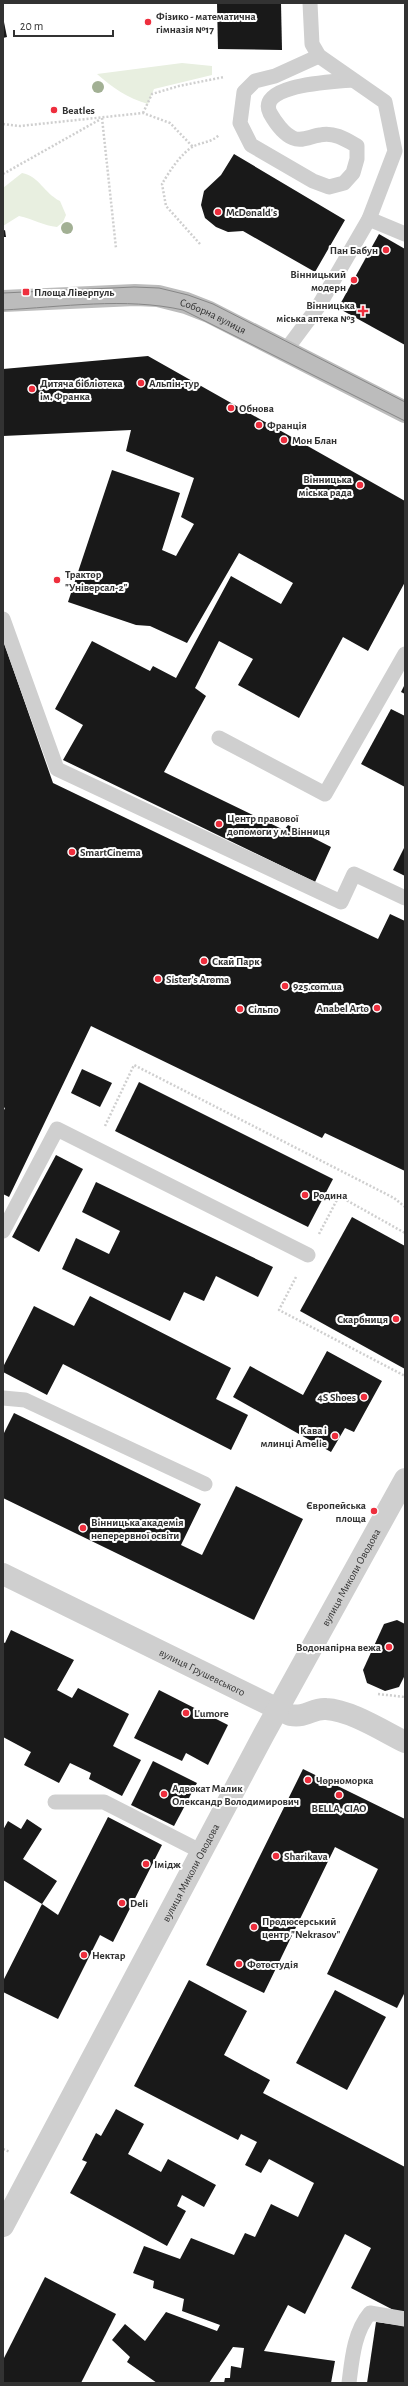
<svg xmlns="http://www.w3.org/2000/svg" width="408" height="2386" viewBox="0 0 408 2386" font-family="'Alegreya Sans',sans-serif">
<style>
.green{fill:#e8efe0}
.building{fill:#191919}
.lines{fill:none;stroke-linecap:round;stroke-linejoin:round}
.path{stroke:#cfcfcf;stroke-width:2.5;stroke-dasharray:2 2;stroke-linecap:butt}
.lane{stroke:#cfcfcf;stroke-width:15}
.street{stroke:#cfcfcf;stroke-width:22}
.secondary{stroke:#bcbcbc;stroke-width:22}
.tram{stroke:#878787;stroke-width:1}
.tree{fill:#a2b094}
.poi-dot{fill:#ee2e3d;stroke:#fff;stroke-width:1.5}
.labels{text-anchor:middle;stroke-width:4;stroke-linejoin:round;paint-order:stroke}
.poi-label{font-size:11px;font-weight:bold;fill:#323232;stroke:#fff;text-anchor:start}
.street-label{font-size:11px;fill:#323232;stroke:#fff}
</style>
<rect width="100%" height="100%" fill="#fff"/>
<g class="green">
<path d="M 182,63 L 212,66 L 212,75 L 154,89 L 148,104 C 127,98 113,88 97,74 Z"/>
<path d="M 22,173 C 39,176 44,193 60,201 L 66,215 L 63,222 L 57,227 C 44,226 33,219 19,216 L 3,226 L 3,188 Z"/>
</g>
<g class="building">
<path d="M 217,3 L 281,3 L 282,50 L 218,49 Z"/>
<path d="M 3,17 L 7,37 L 3,38 Z"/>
<path d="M 234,154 L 345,220 L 315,272 L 243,231 L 228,232 L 216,227 L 205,218 L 201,205 L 204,191 L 221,175 Z"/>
<path d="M 5,230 L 6,237 L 3,237 L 3,231 Z"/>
<path d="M 379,234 L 405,249 L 405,345 L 338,308 Z"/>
<path d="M 148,356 L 405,501 L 405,582 L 368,651 L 343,637 L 299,718 L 238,685 L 253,659 L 219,641 L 195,688 L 206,696 L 164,772 L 284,830 L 288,825 L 331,847 L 315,882 L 63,760 L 83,725 L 55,709 L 92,641 L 150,671 L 153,666 L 176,678 L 231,576 L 281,604 L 293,583 L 239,553 L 187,643 L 150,626 L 136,625 L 68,602 L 112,470 L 180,493 L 162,550 L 176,556 L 194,524 L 181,517 L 194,478 L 126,451 L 131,430 L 3,436 L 3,369 Z"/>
<path d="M 3,640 L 53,783 L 378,939 L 390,914 L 405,921 L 405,1171 L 325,1133 L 322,1138 L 91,1026 L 9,1197 L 3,1194 L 3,1112 L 5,1108 L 3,1107 Z"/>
<path d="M 405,684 L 405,694 L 401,692 Z"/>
<path d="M 391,709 L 405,716 L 405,787 L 361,764 Z"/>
<path d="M 405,846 L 405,876 L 393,870 Z"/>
<path d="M 82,1069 L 112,1083 L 100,1107 L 71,1093 Z"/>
<path d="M 139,1082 L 333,1179 L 308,1227 L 115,1131 Z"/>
<path d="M 56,1155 L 83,1169 L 39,1252 L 12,1237 Z"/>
<path d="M 96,1182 L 273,1267 L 258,1297 L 216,1276 L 204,1301 L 184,1292 L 170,1321 L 62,1269 L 76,1238 L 109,1254 L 120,1231 L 82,1212 Z"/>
<path d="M 352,1217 L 405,1246 L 405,1369 L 300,1311 Z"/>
<path d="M 90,1296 L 231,1368 L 216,1399 L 248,1415 L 231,1450 L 63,1364 L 47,1395 L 3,1372 L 3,1367 L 34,1306 L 74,1326 Z"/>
<path d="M 327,1351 L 382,1381 L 354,1432 L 345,1428 L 331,1452 L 233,1397 L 250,1366 L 303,1395 Z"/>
<path d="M 14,1413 L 201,1504 L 181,1545 L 202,1555 L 236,1486 L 303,1519 L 254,1620 L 3,1498 L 3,1435 Z"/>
<path d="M 397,1620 L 405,1624 L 405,1675 L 399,1687 L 385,1691 L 367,1683 L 363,1670 L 384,1624 Z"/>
<path d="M 11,1630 L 74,1660 L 57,1690 L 72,1698 L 78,1688 L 129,1714 L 113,1746 L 141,1760 L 122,1796 L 89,1779 L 91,1773 L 70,1763 L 59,1783 L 24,1765 L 31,1752 L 3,1737 L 3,1642 L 5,1643 Z"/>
<path d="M 159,1690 L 228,1725 L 208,1765 L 186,1753 L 182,1761 L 134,1738 Z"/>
<path d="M 153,1761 L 197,1783 L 174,1826 L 131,1805 Z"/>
<path d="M 303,1769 L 405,1819 L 405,1992 L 397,2008 L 327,1974 L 378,1869 L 335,1847 L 264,1993 L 206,1965 Z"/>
<path d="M 108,1817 L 162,1845 L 113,1942 L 100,1935 L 58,2019 L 3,1992 L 3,1981 L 42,1904 L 3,1880 L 3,1830 L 8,1821 L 21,1829 L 27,1819 L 42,1829 L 23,1859 L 57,1881 L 42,1904 L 58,1915 Z"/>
<path d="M 189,1980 L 247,2011 L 224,2055 L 270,2080 L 263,2093 L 405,2167 L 405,2316 L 351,2288 L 371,2248 L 345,2234 L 305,2314 L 288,2305 L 264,2351 L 335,2361 L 331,2383 L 224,2383 L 225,2378 L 230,2378 L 231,2366 L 241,2368 L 244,2348 L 233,2347 L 209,2383 L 157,2383 L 127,2362 L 130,2357 L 112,2340 L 125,2324 L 145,2341 L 166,2312 L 217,2331 L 220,2325 L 182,2311 L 184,2299 L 153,2288 L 154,2281 L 133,2273 L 144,2246 L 180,2259 L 191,2238 L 234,2255 L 245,2233 L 255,2237 L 271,2204 L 298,2217 L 314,2183 L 269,2159 L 261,2173 L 245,2165 L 257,2142 L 241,2134 L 238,2140 L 134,2086 Z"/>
<path d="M 335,1990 L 386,2017 L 347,2090 L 296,2063 Z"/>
<path d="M 116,2109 L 144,2124 L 128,2154 L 161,2172 L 168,2159 L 216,2185 L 204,2207 L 182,2195 L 177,2206 L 186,2211 L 167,2246 L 70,2193 L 87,2162 L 82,2160 L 96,2133 L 101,2136 Z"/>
<path d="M 45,2277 L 116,2314 L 81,2383 L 3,2383 L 3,2360 Z"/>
<path d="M 376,2322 L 405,2326 L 405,2383 L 367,2383 Z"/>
</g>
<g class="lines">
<g class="path">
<path d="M 143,113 L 152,94 L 179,86 L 224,77"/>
<path d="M 102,118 L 116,248"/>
<path d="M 3,124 L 20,126 L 143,113 L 170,123 L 193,147"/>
<path d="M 3,174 L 99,120"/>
<path d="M 200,244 L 166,206 L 162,184 C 169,172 181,153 194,146 C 203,142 212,142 219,135"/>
<path d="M 105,1126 L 134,1065 L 394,1198 L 405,1207"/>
<path d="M 319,1234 L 339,1196 L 405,1233"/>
<path d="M 296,1277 L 279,1310 L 405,1376"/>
<path d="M 378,1694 L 405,1697"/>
<path d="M 3,2149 L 10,2152"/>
</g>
<g class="lane">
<path d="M 319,56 L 275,76 L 255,81 L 244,92 L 240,123 L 251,145 L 313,181 L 329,187 L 344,183 L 353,173 L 357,159 L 357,146 C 345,139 334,132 320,135 C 311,136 302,142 293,138 C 284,134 275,122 270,113 C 256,84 335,82 351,80"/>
<path d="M 369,219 L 405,234"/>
<path d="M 286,350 L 318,307 L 369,219 L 395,151 L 385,102 L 319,56 L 312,44 L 310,3"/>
<path d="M 3,619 L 57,769 L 341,902 L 354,874 L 405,898"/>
<path d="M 219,738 L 325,794 L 405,654"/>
<path d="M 3,1231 L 57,1129 L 308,1255"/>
<path d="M 3,1398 L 25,1400 L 205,1484"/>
<path d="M 55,1802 L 104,1802 L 202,1852"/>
<path d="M 349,2383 C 352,2359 354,2332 370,2313 L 405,2319"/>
</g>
<g class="street">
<path id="s1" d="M 3,1574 L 290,1715 C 307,1718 312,1708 326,1709 C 350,1710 383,1731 405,1742"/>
<path id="s2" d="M 3,2226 L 264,1734 L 405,1479"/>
</g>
<path class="secondary" id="s3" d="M 3,301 L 135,295 L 158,296 L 186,303 L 209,312 L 405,412"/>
<g class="tram">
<path d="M 3,293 L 134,287 L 159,288 L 188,295 L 213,304 L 405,402"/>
<path d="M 3,310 C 62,307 125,297 183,310 L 405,421"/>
</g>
</g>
<g class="tree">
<circle cx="98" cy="87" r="6"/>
<circle cx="67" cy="228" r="6"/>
</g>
<g class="poi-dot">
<circle cx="148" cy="22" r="4"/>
<circle cx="54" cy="110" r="4"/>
<circle cx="218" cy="212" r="4"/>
<circle cx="386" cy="250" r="4"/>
<circle cx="354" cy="280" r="4"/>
<rect x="22" y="288" width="8" height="8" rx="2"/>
<path d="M361 305h4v4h4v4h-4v4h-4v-4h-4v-4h4z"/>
<circle cx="141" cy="383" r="4"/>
<circle cx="32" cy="389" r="4"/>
<circle cx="231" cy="408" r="4"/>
<circle cx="259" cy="425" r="4"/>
<circle cx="284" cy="440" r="4"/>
<circle cx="360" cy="485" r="4"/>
<circle cx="57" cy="580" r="4"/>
<circle cx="219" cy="824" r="4"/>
<circle cx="72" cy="852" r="4"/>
<circle cx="204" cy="961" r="4"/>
<circle cx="158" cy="979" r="4"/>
<circle cx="285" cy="986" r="4"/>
<circle cx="377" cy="1008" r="4"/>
<circle cx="240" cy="1009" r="4"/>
<circle cx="305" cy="1195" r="4"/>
<circle cx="396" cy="1319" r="4"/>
<circle cx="364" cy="1397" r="4"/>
<circle cx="335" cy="1436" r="4"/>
<circle cx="374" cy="1511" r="4"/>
<circle cx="83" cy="1528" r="4"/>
<circle cx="389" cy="1647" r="4"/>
<circle cx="186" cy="1713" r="4"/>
<circle cx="308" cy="1780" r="4"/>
<circle cx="164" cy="1794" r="4"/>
<circle cx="339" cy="1795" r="4"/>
<circle cx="276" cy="1856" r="4"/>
<circle cx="146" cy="1864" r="4"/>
<circle cx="122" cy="1903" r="4"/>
<circle cx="254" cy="1927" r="4"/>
<circle cx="84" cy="1955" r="4"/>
<circle cx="239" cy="1964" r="4"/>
</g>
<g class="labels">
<g class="poi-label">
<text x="156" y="20">Фізико - математична<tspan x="156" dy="13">гімназія №17</tspan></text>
<text x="62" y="114">Beatles</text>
<text x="226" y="216">McDonald's</text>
<text x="378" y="254" text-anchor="end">Пан Бабун</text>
<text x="346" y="278" text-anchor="end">Вінницький<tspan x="346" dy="13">модерн</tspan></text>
<text x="34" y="296">Площа Ліверпуль</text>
<text x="355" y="309" text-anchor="end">Вінницька<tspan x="355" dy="13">міська аптека №3</tspan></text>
<text x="40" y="387">Дитяча бібліотека<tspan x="40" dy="13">ім. Франка</tspan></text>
<text x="149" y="387">Альпін-тур</text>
<text x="239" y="412">Обнова</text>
<text x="267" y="429">Франція</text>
<text x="292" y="444">Мон Блан</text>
<text x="352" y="483" text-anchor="end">Вінницька<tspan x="352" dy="13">міська рада</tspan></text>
<text x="65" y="578">Трактор<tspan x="65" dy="13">"Універсал-2"</tspan></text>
<text x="227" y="822">Центр правової<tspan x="227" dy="13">допомоги у м. Вінниця</tspan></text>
<text x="80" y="856">SmartCinema</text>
<text x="212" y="965">Скай Парк</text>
<text x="166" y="983">Sister's Aroma</text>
<text x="293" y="990">925.com.ua</text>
<text x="369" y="1012" text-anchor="end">Anabel Arto</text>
<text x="248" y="1013">Сільпо</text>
<text x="313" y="1199">Родина</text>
<text x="388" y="1323" text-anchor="end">Скарбниця</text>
<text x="356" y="1401" text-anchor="end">4S Shoes</text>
<text x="327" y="1434" text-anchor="end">Кава і<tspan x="327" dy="13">млинці Amelie</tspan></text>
<text x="366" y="1509" text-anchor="end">Європейська<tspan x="366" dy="13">площа</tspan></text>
<text x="91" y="1526">Вінницька академія<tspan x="91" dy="13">неперервної освіти</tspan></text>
<text x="381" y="1651" text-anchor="end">Водонапірна вежа</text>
<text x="194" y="1717">L'umore</text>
<text x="316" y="1784">Чорноморка</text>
<text x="172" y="1792">Адвокат Малик<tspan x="172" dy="13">Олександр Володимирович</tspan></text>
<text x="339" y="1812" text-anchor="middle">BELLA, CIAO</text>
<text x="284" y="1860">Sharikava</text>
<text x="154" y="1868">Імідж</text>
<text x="130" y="1907">Deli</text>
<text x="262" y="1925">Продюсерський<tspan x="262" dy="13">центр "Nekrasov"</tspan></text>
<text x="92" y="1959">Нектар</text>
<text x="247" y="1968">Фотостудія</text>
</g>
<g class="street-label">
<text dy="4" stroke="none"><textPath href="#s3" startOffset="214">Соборна вулиця</textPath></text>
<text dy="4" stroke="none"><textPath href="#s2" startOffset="736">вулиця Миколи Оводова</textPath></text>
<text dy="4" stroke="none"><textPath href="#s1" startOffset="222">вулиця Грушевського</textPath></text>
<text dy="4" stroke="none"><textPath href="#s2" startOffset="400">вулиця Миколи Оводова</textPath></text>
</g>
</g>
<rect width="408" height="2386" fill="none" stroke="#323232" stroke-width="8"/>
<path d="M14 30v6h99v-6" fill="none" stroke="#323232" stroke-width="2"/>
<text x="20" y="30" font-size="12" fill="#323232" stroke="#ffffff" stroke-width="3" paint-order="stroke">20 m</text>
</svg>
